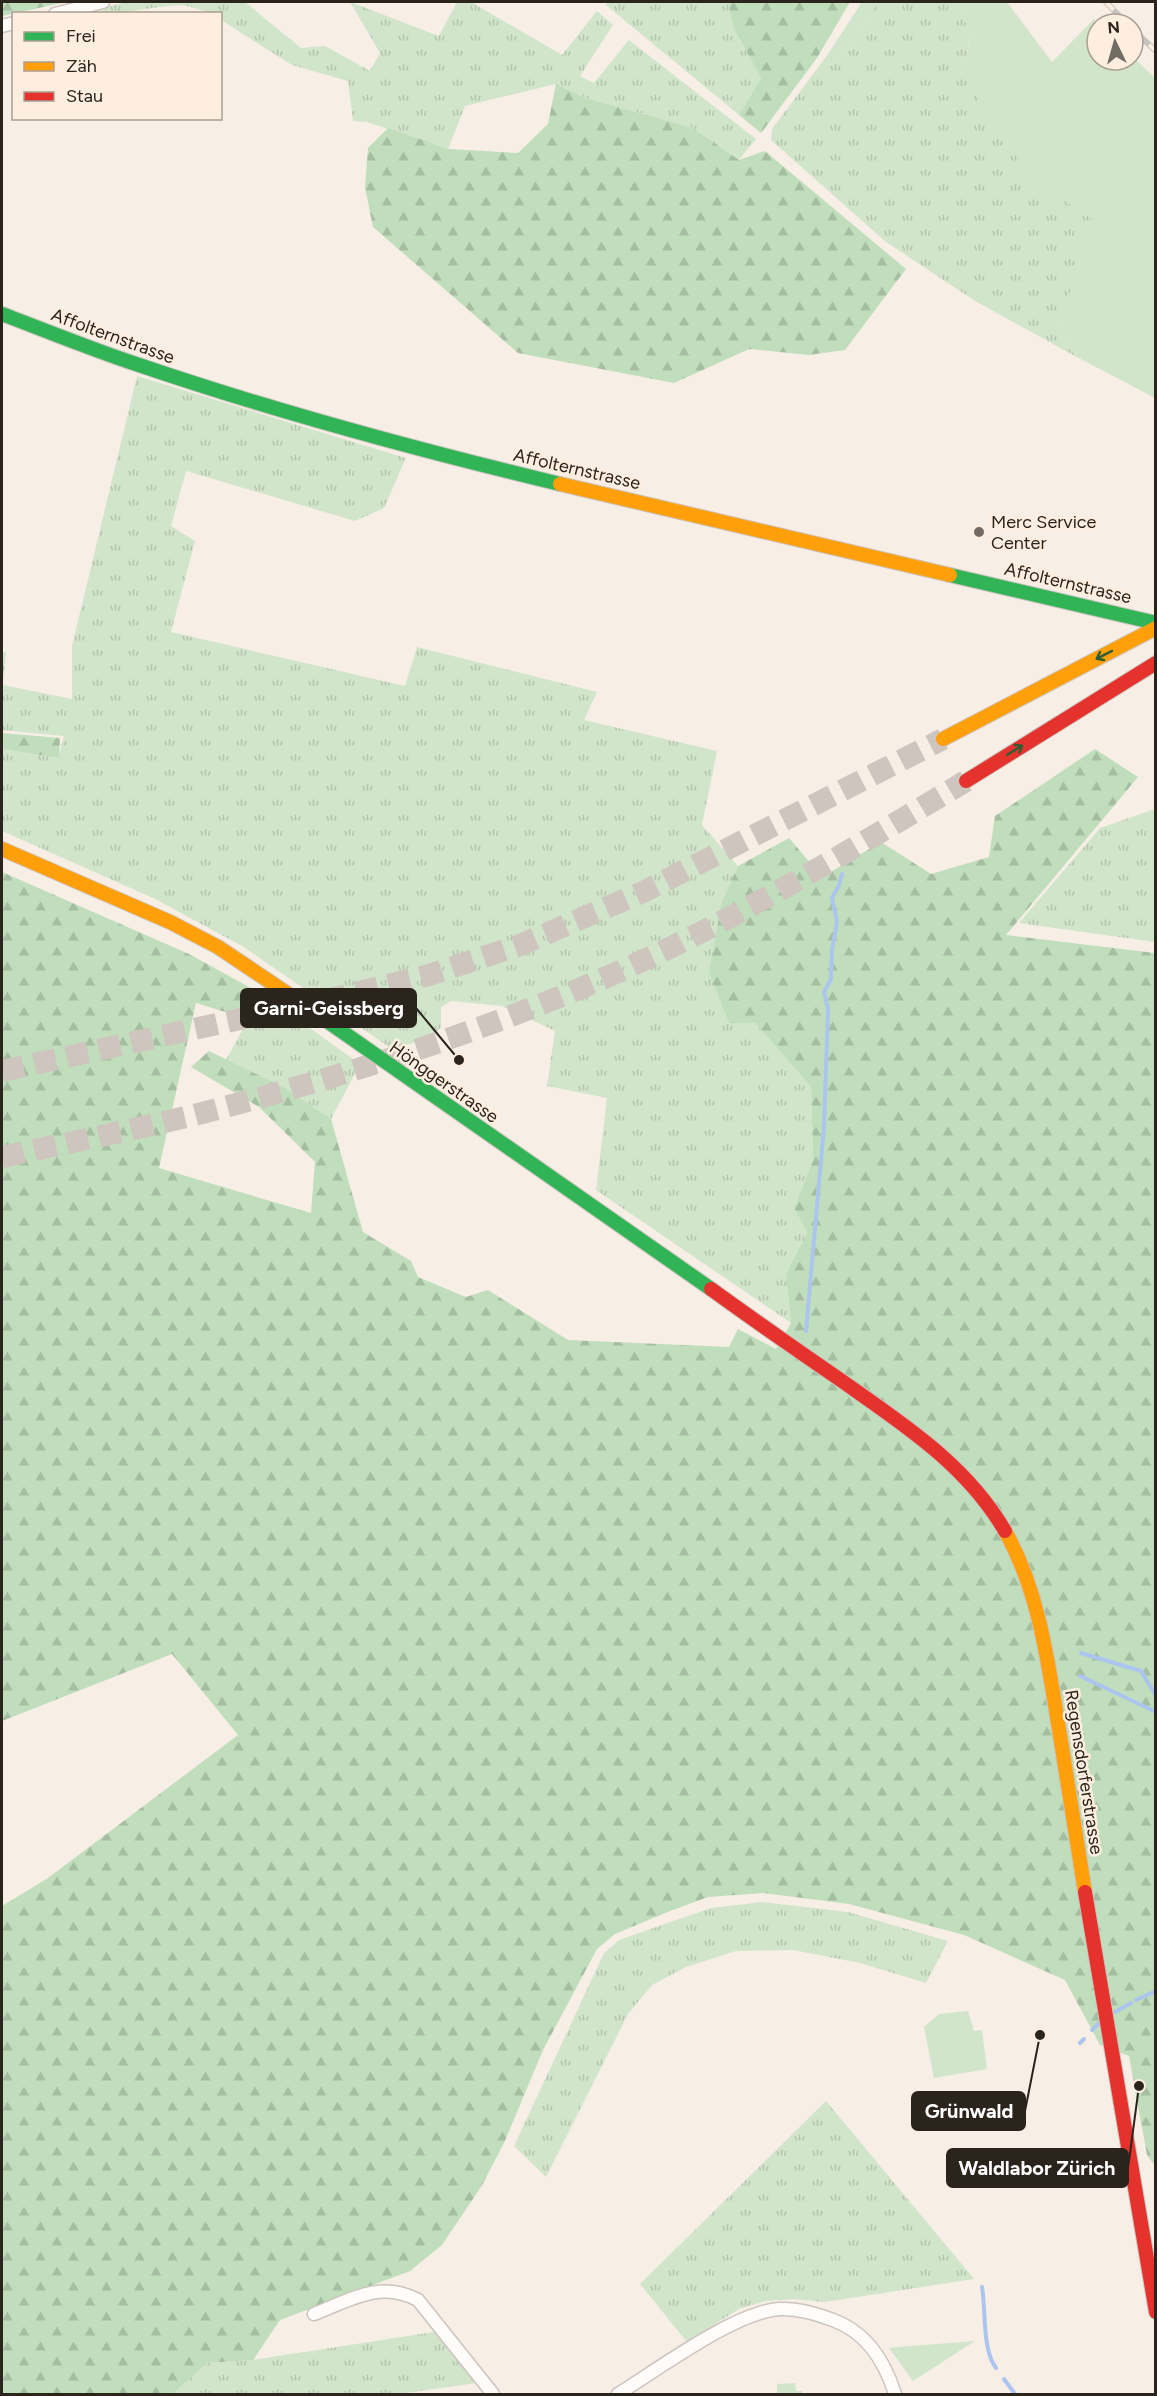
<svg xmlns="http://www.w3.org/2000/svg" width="1157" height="2396" viewBox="0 0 1157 2396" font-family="Figtree,sans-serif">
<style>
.grass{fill:url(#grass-tufts)}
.forest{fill:url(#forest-firs)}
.park{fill:#d1e5cb}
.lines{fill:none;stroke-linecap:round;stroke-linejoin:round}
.stream{stroke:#acc5ee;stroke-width:4}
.highway-tunnel{stroke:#cec6be;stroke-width:22;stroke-dasharray:22 11;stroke-linecap:butt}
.street-casing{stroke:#ccc4bd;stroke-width:15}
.fast-casing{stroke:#ccc4bd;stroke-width:16}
.slow-casing{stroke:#ccc4bd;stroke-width:16}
.jam-casing{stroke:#ccc4bd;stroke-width:16}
.street{stroke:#fefcfb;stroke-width:12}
.fast{stroke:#30b455;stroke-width:14}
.slow{stroke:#ff9f0a;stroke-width:14}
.jam{stroke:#e5322d;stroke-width:14}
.rail-casing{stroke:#c6c3c1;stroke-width:6}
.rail{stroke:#feeedf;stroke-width:4;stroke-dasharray:11;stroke-linecap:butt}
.oneway{stroke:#2d5e33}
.poi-dot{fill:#726b63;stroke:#feeedf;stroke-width:2}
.labels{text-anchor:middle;stroke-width:5;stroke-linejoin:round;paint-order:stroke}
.street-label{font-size:18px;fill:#2b241d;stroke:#feeedf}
.poi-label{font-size:18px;fill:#2b241d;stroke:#feeedf;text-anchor:start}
.leader{fill:none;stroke:#2b241d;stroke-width:2}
.callout-dot{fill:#2b241d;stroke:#feeedf;stroke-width:2}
.callout{fill:#2b241d;stroke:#2b241d;stroke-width:2}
.callout-label{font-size:20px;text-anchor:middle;font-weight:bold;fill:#fff}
</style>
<defs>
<pattern id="grass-tufts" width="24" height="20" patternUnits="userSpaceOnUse" patternTransform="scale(1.5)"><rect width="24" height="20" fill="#d1e5cb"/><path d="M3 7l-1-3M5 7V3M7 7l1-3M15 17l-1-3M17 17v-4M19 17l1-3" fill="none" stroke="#b4c4ae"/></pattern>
<pattern id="forest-firs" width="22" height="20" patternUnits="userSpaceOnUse" patternTransform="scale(1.5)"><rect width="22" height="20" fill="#c0debc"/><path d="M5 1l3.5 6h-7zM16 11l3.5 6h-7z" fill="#a5bea1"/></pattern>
</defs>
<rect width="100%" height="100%" fill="#f7eee6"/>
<g class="grass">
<path d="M 126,2 L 245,2 L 301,48 L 325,46 L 370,71 L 380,53 L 350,2 L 439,36 L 457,2 L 471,2 L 562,55 L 597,11 L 613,25 L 580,76 L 594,83 L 629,40 L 756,139 L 739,160 L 693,128 L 583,97 L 556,84 L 465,106 L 448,149 L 367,122 L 353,121 L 348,81 L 292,65 L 221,20 L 220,14 C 205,13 191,5 179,5 C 152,7 126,13 99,14 L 107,7 Z"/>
<path d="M 607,2 L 728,2 L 733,27 L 761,78 L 739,115 L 606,5 Z"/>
<path d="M 877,2 L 959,2 L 970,36 L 966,62 L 1092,218 L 1061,323 L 1075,356 L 975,301 L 886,242 L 771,140 L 772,129 L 828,54 L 839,60 L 875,7 Z"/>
<path d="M 137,376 L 406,458 L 384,508 L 355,521 L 186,471 L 171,526 L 195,541 L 171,632 L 405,686 L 417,647 L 597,692 L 584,720 L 717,751 L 702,825 L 738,866 L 722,901 L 755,1023 L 811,1087 L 813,1160 L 794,1208 L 807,1231 L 786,1274 L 791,1323 L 596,1190 L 607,1098 L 547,1086 L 555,1031 L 502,1006 L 451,1001 L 441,1007 L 441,1027 L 431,1038 L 392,1049 L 242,946 L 153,898 L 2,831 L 2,749 L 58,758 L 64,736 L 2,730 L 2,652 L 6,652 L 3,685 L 72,699 L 72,646 Z"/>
<path d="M 1155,809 L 1155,942 L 1019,923 L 1100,828 Z"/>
<path d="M 262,994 L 360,1064 L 331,1119 L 287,1089 L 226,1060 Z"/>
<path d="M 762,1902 L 848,1912 L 948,1941 L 926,1983 L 860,1963 L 793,1950 L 736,1951 L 686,1967 L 652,1985 L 628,2014 L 546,2177 L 514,2146 L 604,1953 L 619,1940 L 711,1908 Z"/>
<path d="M 826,2101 L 974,2279 L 825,2302 L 793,2299 L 766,2301 L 739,2309 L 687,2342 L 640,2284 Z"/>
<path d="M 434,2332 L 477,2383 L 398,2394 L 173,2394 L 207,2363 L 253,2360 Z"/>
</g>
<g class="forest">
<path d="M 2,2 L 66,2 L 2,16 Z"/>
<path d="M 728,2 L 850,2 L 817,58 L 761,133 L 739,115 L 761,78 L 733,27 Z"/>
<path d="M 556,84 L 583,97 L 693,128 L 739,160 L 765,151 L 906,269 L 845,350 L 809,355 L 749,349 L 674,383 L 518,353 L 373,227 L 365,187 L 368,148 L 388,128 L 448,149 L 518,153 L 548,124 Z"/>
<path d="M 2,733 L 60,738 L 59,758 L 2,749 Z"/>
<path d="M 1095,749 L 1138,777 L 1006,935 L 1155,953 L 1155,2166 L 1147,2155 L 1129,2056 L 1100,2045 L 1065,1980 L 964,1935 L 849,1904 L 763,1893 L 708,1897 L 670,1911 L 615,1934 L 597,1949 L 543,2050 L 504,2143 L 481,2187 L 442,2245 L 410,2271 L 280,2320 L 253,2360 L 207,2363 L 173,2394 L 2,2394 L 2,1906 L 48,1878 L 238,1735 L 172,1654 L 2,1721 L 2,872 L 189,954 L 262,994 L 248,1019 L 196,1003 L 159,1168 L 311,1213 L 315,1162 L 259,1107 L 191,1067 L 209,1051 L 287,1089 L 331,1119 L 363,1232 L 411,1261 L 418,1277 L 466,1297 L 488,1290 L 568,1340 L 729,1347 L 738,1329 L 776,1349 L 791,1323 L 786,1274 L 807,1232 L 794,1208 L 813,1160 L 811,1087 L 755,1023 L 729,1023 L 709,972 L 722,901 L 738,866 L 789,838 L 822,877 L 881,842 L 931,874 L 989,857 L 995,816 Z"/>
</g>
<g class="park">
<path d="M 862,2 L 877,2 L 875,7 L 839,60 L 828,54 Z"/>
<path d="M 959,2 L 1007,2 L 1052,62 L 1094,19 L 1099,24 L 1097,24 L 1097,60 L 1133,60 L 1133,57 L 1155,78 L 1155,398 L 1075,356 L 1061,323 L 1091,218 L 1035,182 L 980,108 L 966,62 L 970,36 Z"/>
<path d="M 968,2011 L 974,2031 L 982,2030 L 987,2069 L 934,2078 L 924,2027 L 939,2014 Z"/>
<path d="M 975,2341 L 913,2381 L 889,2348 L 899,2347 Z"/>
<path d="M 795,2383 L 796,2391 L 802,2391 L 802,2394 L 777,2394 L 777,2384 Z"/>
</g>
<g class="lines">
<g class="stream">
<path d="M 806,1331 L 824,1126 L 828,1009 L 824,992 L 831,979 L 832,950 L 837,922 L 832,898 L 839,885 L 842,874"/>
<path d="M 1081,1653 L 1141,1671 L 1156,1696"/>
<path d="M 1080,1676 L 1156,1712"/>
<path d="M 1136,2000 L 1156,1991"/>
<path d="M 1115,2012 L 1131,2003"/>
<path d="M 1092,2030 L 1099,2023"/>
<path d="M 1080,2043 L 1084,2039"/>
<path d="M 982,2287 C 986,2310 982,2350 996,2368"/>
<path d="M 1004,2379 L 1015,2394"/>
</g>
<g class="highway-tunnel">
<path d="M 2,1071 L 327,1000 L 429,975 L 520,945 L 645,891 L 943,739"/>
<path d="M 2,1157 C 70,1142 139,1129 206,1112 C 338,1078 468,1036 593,983 C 724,927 844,854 966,781"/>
</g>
<g class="street-casing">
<g id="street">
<path d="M 55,14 L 103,2"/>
<path d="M 2,26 L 14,23"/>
<path d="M 314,2314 C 350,2300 380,2280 418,2300 L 493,2394"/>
<path d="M 618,2394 C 657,2370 735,2312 779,2309 C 798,2308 816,2314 833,2320 C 866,2332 885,2362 895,2394"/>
</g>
</g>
<g class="fast-casing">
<g id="fast">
<path d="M 2,314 C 47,331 93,350 139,365 C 277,412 418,450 560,484"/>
<path d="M 950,575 L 1156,623"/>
<path d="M 294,998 L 711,1289"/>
</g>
</g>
<g class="slow-casing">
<g id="slow">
<path d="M 560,484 L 950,575"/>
<path d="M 943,739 L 1156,628"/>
<path d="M 2,849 L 170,922 L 218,947 L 294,998"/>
<path d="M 1005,1531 C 1039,1591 1048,1662 1059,1729 C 1068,1783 1076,1838 1085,1892"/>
</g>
</g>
<g class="jam-casing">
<g id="jam">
<path d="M 966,781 L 1156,663"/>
<path d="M 711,1289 C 754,1320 798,1351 842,1381 C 903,1424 967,1465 1005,1531"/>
<path d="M 1085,1892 L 1156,2312"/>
</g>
</g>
<use href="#street" class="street"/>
<use href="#fast" class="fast"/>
<use href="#slow" class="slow"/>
<use href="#jam" class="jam"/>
<g class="rail-casing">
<g id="rail">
<path d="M 1106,2 L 1127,24"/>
<path d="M 1133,30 L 1156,51"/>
</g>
</g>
<use href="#rail" class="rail"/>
</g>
<defs><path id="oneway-shaft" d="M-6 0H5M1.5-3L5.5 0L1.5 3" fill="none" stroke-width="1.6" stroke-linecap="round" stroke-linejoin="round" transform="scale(1.5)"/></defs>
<g class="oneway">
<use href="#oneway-shaft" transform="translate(1104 655) rotate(153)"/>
<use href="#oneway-shaft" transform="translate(1015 750) rotate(-32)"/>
</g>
<circle class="poi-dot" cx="979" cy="532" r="6"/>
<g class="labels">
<g class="street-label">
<text transform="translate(113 336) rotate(20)" y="6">Affolternstrasse</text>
<text transform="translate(577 469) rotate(13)" y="6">Affolternstrasse</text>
<text transform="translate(1068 583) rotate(13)" y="6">Affolternstrasse</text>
<text transform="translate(444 1082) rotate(35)" y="6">Hönggerstrasse</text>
<text transform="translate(1084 1772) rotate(81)" y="6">Regensdorferstrasse</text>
</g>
<g class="poi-label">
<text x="991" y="528">Merc Service<tspan x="991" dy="21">Center</tspan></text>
</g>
</g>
<path class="leader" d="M459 1060L416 1008M1040 2035L1025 2111M1139 2086L1128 2168"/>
<g class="callout-dot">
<circle cx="459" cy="1060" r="6"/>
<circle cx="1040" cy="2035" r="6"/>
<circle cx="1139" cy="2086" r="6"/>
</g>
<g class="callout">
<rect x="241" y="989" width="175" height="38" rx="6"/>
<rect x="912" y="2092" width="113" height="38" rx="6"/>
<rect x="947" y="2149" width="181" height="38" rx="6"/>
</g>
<g class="callout-label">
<text x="329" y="1015">Garni-Geissberg</text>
<text x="969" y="2118">Grünwald</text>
<text x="1037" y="2175">Waldlabor Zürich</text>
</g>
<rect width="1157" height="2396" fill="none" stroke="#2b241d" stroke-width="6"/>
<rect x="12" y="12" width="210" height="108" fill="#feeedf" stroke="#aa9d91" stroke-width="1.5"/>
<rect x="24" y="32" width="30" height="9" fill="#30b455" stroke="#aa9d91" stroke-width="1.5"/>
<text x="66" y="42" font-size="18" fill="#2b241d">Frei</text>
<rect x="24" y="62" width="30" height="9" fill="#ff9f0a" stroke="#aa9d91" stroke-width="1.5"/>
<text x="66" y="72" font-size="18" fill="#2b241d">Zäh</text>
<rect x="24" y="92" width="30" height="9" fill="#e5322d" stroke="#aa9d91" stroke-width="1.5"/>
<text x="66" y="102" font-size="18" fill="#2b241d">Stau</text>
<g transform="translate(1115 42) rotate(355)"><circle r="28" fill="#feeedf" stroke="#aa9d91" stroke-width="1.5"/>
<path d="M0-4.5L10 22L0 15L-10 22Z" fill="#726b63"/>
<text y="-9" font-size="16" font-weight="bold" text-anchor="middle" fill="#2b241d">N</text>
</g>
</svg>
